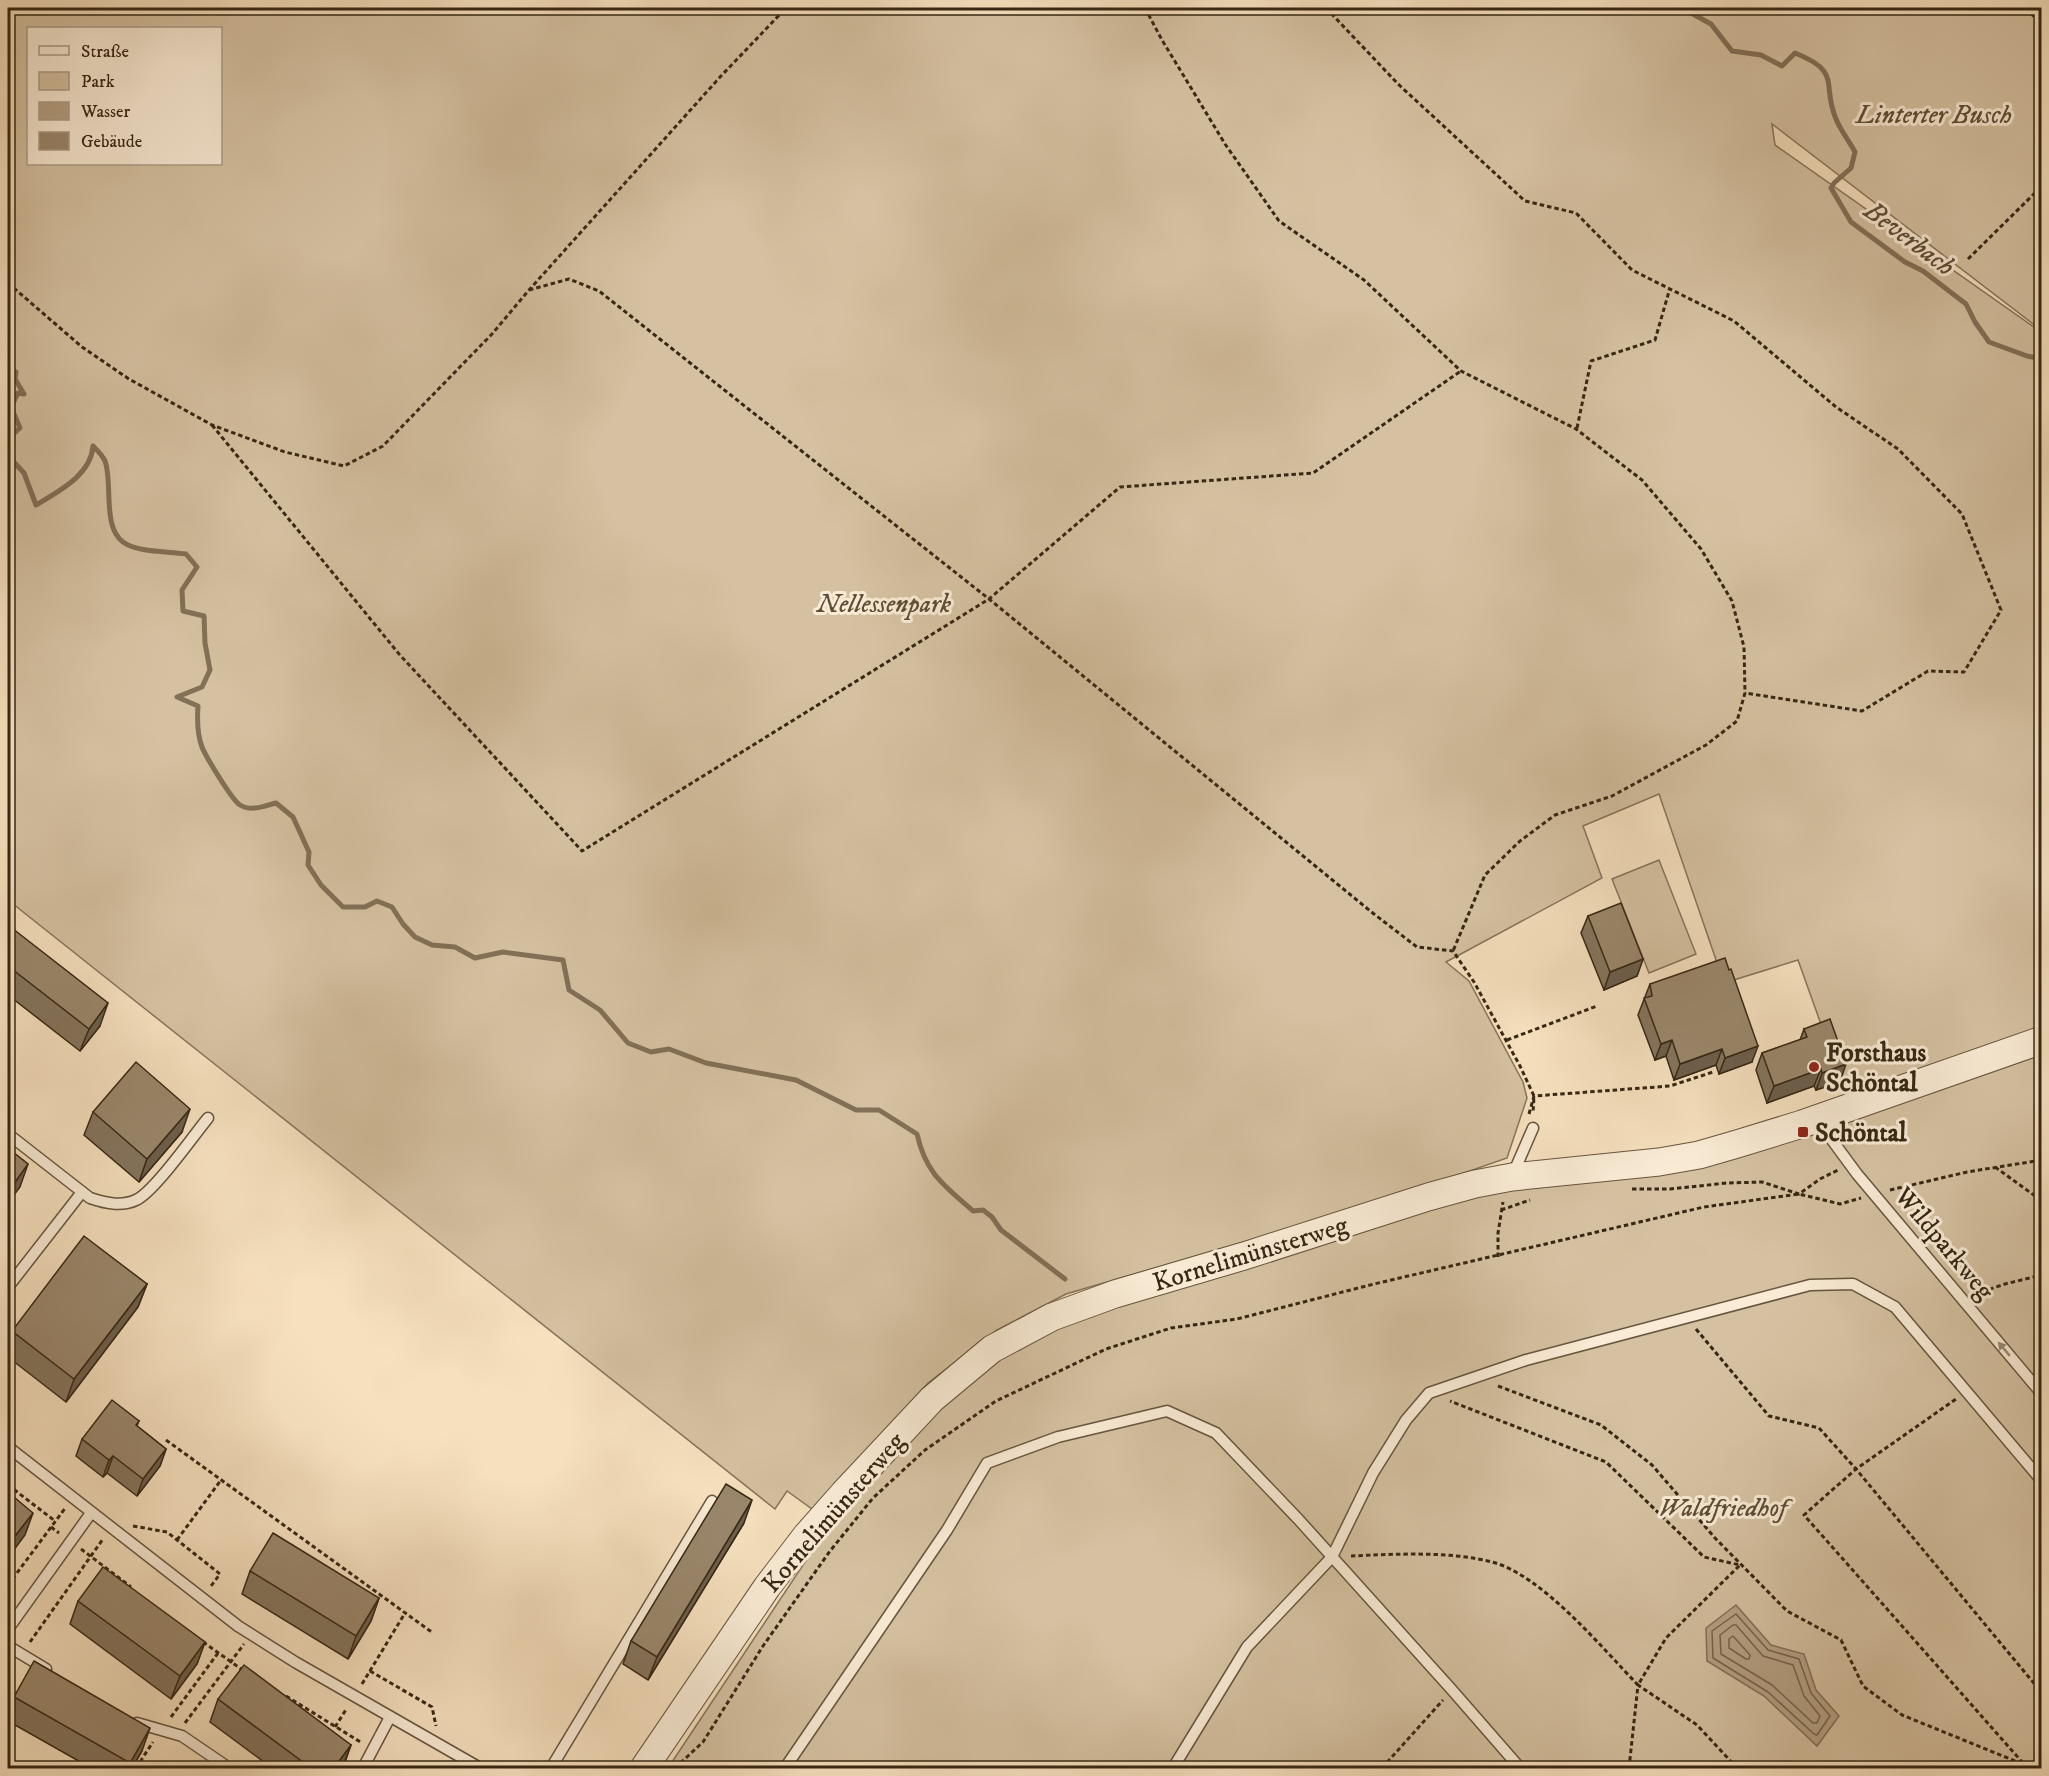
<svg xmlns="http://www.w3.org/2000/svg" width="2049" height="1776" viewBox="0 0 2049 1776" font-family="'IM FELL DW Pica',serif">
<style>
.green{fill:#d5c1a1;stroke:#86745a;stroke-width:1.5;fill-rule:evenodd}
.water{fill:#b5a184;stroke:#827057;stroke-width:1.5}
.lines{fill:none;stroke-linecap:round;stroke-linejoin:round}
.shore{stroke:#76644c;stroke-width:1.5}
.stream{stroke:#827057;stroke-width:5}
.service-casing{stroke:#66553e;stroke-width:13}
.tertiary-casing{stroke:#66553e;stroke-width:29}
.path{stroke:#362714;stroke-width:3;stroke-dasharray:4.5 3;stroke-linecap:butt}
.service{stroke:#f9ebd5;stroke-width:10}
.tertiary{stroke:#f9ebd5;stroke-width:27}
.wall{fill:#84745d;stroke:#362714;stroke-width:1.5}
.shaded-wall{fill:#6c5e4c;stroke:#362714;stroke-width:1.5}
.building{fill:#9a876c;stroke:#362714;stroke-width:1.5}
.oneway{fill:#988974}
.poi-dot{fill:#8f2418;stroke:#f9ebd5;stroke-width:2}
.labels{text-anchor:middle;stroke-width:6;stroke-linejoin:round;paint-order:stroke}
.park-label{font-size:26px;font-style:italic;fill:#5e4e37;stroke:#f9ebd5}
.poi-label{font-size:26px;font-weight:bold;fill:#362714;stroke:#f9ebd5;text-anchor:start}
.street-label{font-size:26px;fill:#362714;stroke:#f9ebd5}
.water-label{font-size:27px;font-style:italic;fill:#5c4c36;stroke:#f9ebd5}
</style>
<rect width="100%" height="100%" fill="#f6e0be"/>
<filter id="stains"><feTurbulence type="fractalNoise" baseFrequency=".00333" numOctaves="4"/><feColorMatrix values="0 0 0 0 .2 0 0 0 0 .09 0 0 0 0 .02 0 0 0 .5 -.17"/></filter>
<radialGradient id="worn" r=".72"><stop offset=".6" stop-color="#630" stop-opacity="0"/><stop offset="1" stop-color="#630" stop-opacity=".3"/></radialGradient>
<g class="green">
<path d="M 8,8 L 2041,8 L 2041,330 L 1772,124 L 1775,145 L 2041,332 L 2041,1027 L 1846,1094 L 1798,960 L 1724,983 L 1659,794 L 1583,826 L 1602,878 L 1446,962 L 1469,981 L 1523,1082 L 1527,1098 L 1507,1158 L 1387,1200 L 1066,1294 L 997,1330 L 928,1383 L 812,1509 L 787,1491 L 775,1509 L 8,900 ZM 28,28 L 220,28 L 220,164 L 28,164 Z"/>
<path d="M 1659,860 L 1696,954 L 1649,973 L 1612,879 Z"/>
<path d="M 2041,1050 L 2041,1768 L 668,1768 L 831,1523 L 936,1410 L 995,1360 L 1055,1326 L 1505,1186 L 1674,1167 Z"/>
</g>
<path class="water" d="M 1736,1605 L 1771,1645 L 1804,1654 L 1816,1690 L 1839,1716 L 1817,1746 L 1764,1696 L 1707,1661 L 1706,1628 Z"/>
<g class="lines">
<g class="shore">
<path d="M 1736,1614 L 1768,1650 L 1799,1659 L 1811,1693 L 1830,1716 L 1817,1735 L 1814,1734 L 1768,1692 L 1713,1658 L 1712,1631 Z"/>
<path d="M 1733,1625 L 1736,1625 L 1763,1656 L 1793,1665 L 1804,1696 L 1820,1716 L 1817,1723 L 1813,1723 L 1772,1685 L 1721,1654 L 1720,1635 Z"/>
<path d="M 1733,1636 L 1750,1655 L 1749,1659 L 1746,1659 L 1729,1648 L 1729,1639 Z"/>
</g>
<g class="stream">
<path d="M 1682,8 L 1711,24 L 1732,51 L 1761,55 L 1782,66 L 1795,53 C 1843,72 1821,84 1836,119 C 1841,131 1849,141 1855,152 L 1851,168 L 1834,183 L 1831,188 L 1851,222 L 1905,262 L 1923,271 L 1966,304 L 1975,322 L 1989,342 L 2027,356 L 2042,359"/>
<path d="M 8,370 L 16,372 L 15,379 L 24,394 L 18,393 L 11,407 L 20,428 L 8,439"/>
<path d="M 8,462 L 12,460 L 24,473 L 36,505 C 59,491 91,475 93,446 C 97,450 103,456 105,461 C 113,482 102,527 123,542 C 138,553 168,551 186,554 L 197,567 L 182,590 L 183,611 L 204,616 L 205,643 L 210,670 L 202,687 L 177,697 L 198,706 C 197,720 197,734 202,747 C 206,757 232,800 240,805 C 251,812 265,806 276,803 L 293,817 L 309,852 L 308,865 L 321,885 L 343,907 L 365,907 L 377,901 L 392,907 L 403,924 L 415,937 L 432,945 L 455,947 L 475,958 L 503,952 L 563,960 L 569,990 L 600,1010 L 628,1043 L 651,1052 L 669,1049 L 706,1063 L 796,1080 L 856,1110 L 879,1110 L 917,1134 C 926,1174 944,1185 973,1211 L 983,1210 L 992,1217 L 1001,1230 L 1065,1279"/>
</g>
<g class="service-casing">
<g id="service">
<path d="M 1822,1118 L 1832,1140 L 1857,1174 L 2042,1394"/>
<path d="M 8,1134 L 90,1198 C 105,1203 121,1207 136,1200 C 154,1192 193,1136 208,1118"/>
<path d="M 1513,1174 L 1533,1128"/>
<path d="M 8,1287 L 82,1192"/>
<path d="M 8,1447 L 238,1626 L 295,1662 L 480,1768"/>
<path d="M 8,1629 L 91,1513"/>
<path d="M 8,1646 L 46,1669"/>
<path d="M 137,1723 L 182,1736 L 229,1768"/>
<path d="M 8,1767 L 11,1768"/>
<path d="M 363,1768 L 390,1717"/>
<path d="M 551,1768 L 712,1501"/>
<path d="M 785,1768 L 947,1530 L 987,1463 L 1058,1437 L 1167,1411 L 1216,1433 L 1299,1520 L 1452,1690 L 1520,1768"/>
<path d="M 1173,1768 L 1247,1647 L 1332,1557 L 1373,1473 L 1406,1420 L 1429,1393 L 1526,1360 L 1810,1285 L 1853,1284 L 1895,1307 L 2042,1481"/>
</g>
</g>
<g class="tertiary-casing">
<path id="tertiary" d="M 644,1768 L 767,1587 L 806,1536 L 844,1493 L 932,1399 L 992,1349 L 1052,1317 L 1115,1294 L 1244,1256 L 1428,1197 L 1475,1184 L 1512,1177 L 1659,1162 L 1699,1155 L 1737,1144 L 1802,1124 L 2042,1040"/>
</g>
<g class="path">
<path d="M 1145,8 L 1162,40 L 1225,144 L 1279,221 L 1364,280 L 1461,371 L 1576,429 L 1642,480 L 1701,549 L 1732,601 L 1744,647 L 1745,693 L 1737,721 L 1706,745 L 1612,796 L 1555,815 L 1520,841 L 1485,875 L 1453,951"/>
<path d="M 1326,8 L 1398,84 L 1525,201 L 1576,213 L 1632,270 L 1734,321 L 1836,407 L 1898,449 L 1962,514 L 2001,610 L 1964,672 L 1928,671 L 1862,711 L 1745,693"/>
<path d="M 2025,8 L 2042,24"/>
<path d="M 1968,259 L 2042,186"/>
<path d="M 8,283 L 82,347 L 129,379 L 212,425 L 285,452 L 344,466 L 383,446 L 492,334 L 529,290 L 721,76 L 786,8"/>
<path d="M 529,290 L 569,279 L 599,291 L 989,599 L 1374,914 L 1417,947 L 1453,951 L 1474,982 L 1520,1066 L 1534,1096 L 1533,1113"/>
<path d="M 212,425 L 399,654 L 582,851 L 989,599 L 1120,487 L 1313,473 L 1461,371"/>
<path d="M 1577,428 L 1591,361 L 1655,340 L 1670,288"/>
<path d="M 1507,1040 L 1597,1006"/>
<path d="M 1529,1114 L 1534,1096 L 1670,1086 L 1713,1072"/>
<path d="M 1995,1167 L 2042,1201"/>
<path d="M 1632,1189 L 1670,1189 L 1727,1183 L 1762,1182 L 1799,1194 L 1820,1179 L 1838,1170"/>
<path d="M 1890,1190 L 1967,1172 L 2042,1160"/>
<path d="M 1501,1210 L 1530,1200"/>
<path d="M 1498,1257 L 1498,1233 L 1503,1202"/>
<path d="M 1975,1294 L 2005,1284 L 2042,1275"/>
<path d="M 1696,1329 L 1769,1416 L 1819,1428 L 1856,1469 L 1956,1399"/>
<path d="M 1498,1386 L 1601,1425 L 1652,1465 L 1715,1538 L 1787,1611 L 1841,1640 L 1863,1686 L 1902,1715 L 2025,1765 L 2027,1768"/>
<path d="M 166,1440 L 433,1633"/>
<path d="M 8,1485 L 55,1521"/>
<path d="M 133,1526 L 167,1532 L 220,1574 L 211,1586"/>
<path d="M 51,1527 L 59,1533"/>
<path d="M 177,1540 L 221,1480"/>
<path d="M 81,1549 L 131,1587"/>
<path d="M 1351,1556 C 1395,1554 1450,1551 1492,1562 C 1542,1575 1602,1648 1638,1685 L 1666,1638 L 1740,1565 L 1704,1557 L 1606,1462 L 1450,1401"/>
<path d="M 8,1585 L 66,1507"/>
<path d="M 30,1642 L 103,1539"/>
<path d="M 203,1642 L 244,1671"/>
<path d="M 370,1671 L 432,1707 L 436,1726"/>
<path d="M 8,1676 L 15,1665"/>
<path d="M 362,1684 L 405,1613"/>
<path d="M 286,1696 L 362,1743"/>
<path d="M 171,1717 L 218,1653"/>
<path d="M 185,1723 L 244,1644"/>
<path d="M 335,1727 L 347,1708"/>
<path d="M 2023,1763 L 1804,1515 L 1856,1469 L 2042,1693"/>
<path d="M 136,1768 L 153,1742"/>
<path d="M 675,1768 L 703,1742 L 763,1646 L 830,1551 L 873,1498 L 925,1450 L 996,1401 L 1106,1349 L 1171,1328 L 1237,1319 L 1374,1284 L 1704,1207 L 1799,1194 L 1840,1204 L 1861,1198"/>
<path d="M 1382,1768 L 1443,1700"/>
<path d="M 1629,1768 L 1638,1685 L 1697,1725 L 1737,1768"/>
</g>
<use href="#service" class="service"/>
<use href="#tertiary" class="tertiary"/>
</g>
<g class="wall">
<path d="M 1588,916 L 1643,959 L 1637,976 L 1604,990 L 1581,933 Z"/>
<path d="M 8,925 L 100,1026 L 80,1051 L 8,995 Z"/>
<path d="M 1650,984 L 1752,1062 L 1719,1074 L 1716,1065 L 1674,1080 L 1666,1056 L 1655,1060 L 1638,1015 Z"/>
<path d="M 1804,1029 L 1840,1082 L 1816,1090 L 1814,1086 L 1767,1103 L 1756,1070 L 1762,1053 L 1800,1040 Z"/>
<path d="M 93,1112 L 182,1132 L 139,1182 L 84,1135 Z"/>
<path d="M 147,1284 L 138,1307 L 66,1402 L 8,1357 L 8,1343 L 12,1331 Z"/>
<path d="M 139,1421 L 137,1426 L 166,1449 L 160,1466 L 137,1496 L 107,1473 L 103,1477 L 76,1456 L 82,1439 Z"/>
<path d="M 744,1523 L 648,1680 L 623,1664 L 631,1641 Z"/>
<path d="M 250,1571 L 379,1598 L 371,1621 L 348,1659 L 242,1594 Z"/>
<path d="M 78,1601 L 205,1642 L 197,1664 L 171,1699 L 70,1624 Z"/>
<path d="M 14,1697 L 142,1751 L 132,1768 L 91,1768 L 8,1721 L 8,1713 Z"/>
<path d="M 218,1699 L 351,1745 L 343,1768 L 272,1768 L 210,1722 Z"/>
</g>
<g class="shaded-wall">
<path d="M 1643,959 L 1637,976 L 1604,990 L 1610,972 Z"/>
<path d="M 108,1003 L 100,1026 L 80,1051 L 89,1029 Z"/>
<path d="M 1672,1040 L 1666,1056 L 1655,1060 L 1661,1044 Z"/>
<path d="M 1758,1046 L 1752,1062 L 1719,1074 L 1725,1058 Z"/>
<path d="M 1722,1049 L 1716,1065 L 1674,1080 L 1680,1064 Z"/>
<path d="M 1846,1064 L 1840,1082 L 1816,1090 L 1822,1073 Z"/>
<path d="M 1821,1069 L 1814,1086 L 1767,1103 L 1774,1086 Z"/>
<path d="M 190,1109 L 182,1132 L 139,1182 L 147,1159 Z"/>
<path d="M 28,1164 L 20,1187 L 8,1203 L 8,1192 Z"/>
<path d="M 147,1284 L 138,1307 L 66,1402 L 74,1379 Z"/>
<path d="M 166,1449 L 160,1466 L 137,1496 L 143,1479 Z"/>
<path d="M 113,1456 L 107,1473 L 103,1477 L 109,1460 Z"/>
<path d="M 752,1500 L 744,1523 L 648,1680 L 657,1657 Z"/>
<path d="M 33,1513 L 25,1535 L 8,1558 L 8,1545 Z"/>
<path d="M 379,1598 L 371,1621 L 348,1659 L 356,1636 Z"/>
<path d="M 205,1642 L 197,1664 L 171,1699 L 180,1676 Z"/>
<path d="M 150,1728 L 142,1751 L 132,1768 L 129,1768 L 130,1763 Z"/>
<path d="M 351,1745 L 342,1768 L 334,1768 Z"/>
</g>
<g class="building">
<path d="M 1621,903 L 1643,959 L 1610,972 L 1588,916 Z"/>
<path d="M 8,925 L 108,1003 L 89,1029 L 8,966 Z"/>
<path d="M 1725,958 L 1729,970 L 1731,969 L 1758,1046 L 1725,1058 L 1722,1049 L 1680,1064 L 1672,1040 L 1661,1044 L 1644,998 L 1652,996 L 1650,984 Z"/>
<path d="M 1830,1019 L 1846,1064 L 1822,1073 L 1821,1069 L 1774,1086 L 1762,1053 L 1807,1037 L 1804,1029 Z"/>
<path d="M 136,1062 L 190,1109 L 147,1159 L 93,1112 Z"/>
<path d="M 8,1148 L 28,1164 L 8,1192 Z"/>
<path d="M 84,1236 L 147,1284 L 74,1379 L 12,1331 Z"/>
<path d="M 112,1400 L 139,1421 L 136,1425 L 166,1449 L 143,1479 L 113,1456 L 109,1460 L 82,1439 Z"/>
<path d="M 726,1484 L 752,1500 L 657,1657 L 631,1641 Z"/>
<path d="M 8,1492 L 33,1513 L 8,1545 Z"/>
<path d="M 273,1533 L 379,1598 L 356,1636 L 250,1571 Z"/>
<path d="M 103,1567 L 205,1642 L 180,1676 L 78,1601 Z"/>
<path d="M 34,1661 L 150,1728 L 130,1763 L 14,1697 Z"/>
<path d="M 244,1665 L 351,1745 L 334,1768 L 311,1768 L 218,1699 Z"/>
</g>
<defs><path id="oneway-solid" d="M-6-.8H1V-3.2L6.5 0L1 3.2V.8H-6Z" transform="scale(1.5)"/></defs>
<use class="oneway" href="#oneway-solid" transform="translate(2004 1349) rotate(-130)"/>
<g class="poi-dot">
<circle cx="1814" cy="1067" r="6"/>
<rect x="1797" y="1126" width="12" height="12" rx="3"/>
</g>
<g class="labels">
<g class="park-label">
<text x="1934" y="123">Linterter Busch</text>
<text x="884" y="612">Nellessenpark</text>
<text x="1723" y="1516">Waldfriedhof</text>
</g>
<g class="poi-label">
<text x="1826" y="1061">Forsthaus<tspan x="1826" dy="30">Schöntal</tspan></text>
<text x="1815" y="1141">Schöntal</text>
</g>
<g class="street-label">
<text transform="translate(1945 1243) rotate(50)" y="9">Wildparkweg</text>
<text transform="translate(1250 1253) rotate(-17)" y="9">Kornelimünsterweg</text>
<text transform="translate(833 1512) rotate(-49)" y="9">Kornelimünsterweg</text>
</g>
<g class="water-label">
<text transform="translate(1910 238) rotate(37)" y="9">Beverbach</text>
</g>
</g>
<rect width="2049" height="1776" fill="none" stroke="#f6e0be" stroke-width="30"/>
<rect x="9" y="9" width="2031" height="1758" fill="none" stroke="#362714" stroke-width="3"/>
<rect x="15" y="15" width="2019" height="1746" fill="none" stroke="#362714" stroke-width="1.5"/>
<rect x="27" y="27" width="195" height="138" fill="#f9ebd5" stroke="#ab9d88" stroke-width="1.5"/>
<rect x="39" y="46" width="30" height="9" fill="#f9ebd5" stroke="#ab9d88" stroke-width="1.5"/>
<text x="81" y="57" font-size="18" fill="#362714">Straße</text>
<rect x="39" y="72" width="30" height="18" fill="#d5c1a1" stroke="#ab9d88" stroke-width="1.5"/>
<text x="81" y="87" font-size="18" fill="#362714">Park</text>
<rect x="39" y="102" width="30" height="18" fill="#b5a184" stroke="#ab9d88" stroke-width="1.5"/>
<text x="81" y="117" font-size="18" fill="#362714">Wasser</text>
<rect x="39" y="132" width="30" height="18" fill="#9a876c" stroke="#ab9d88" stroke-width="1.5"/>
<text x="81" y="147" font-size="18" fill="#362714">Gebäude</text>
<rect width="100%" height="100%" filter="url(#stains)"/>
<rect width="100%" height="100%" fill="url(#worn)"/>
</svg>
